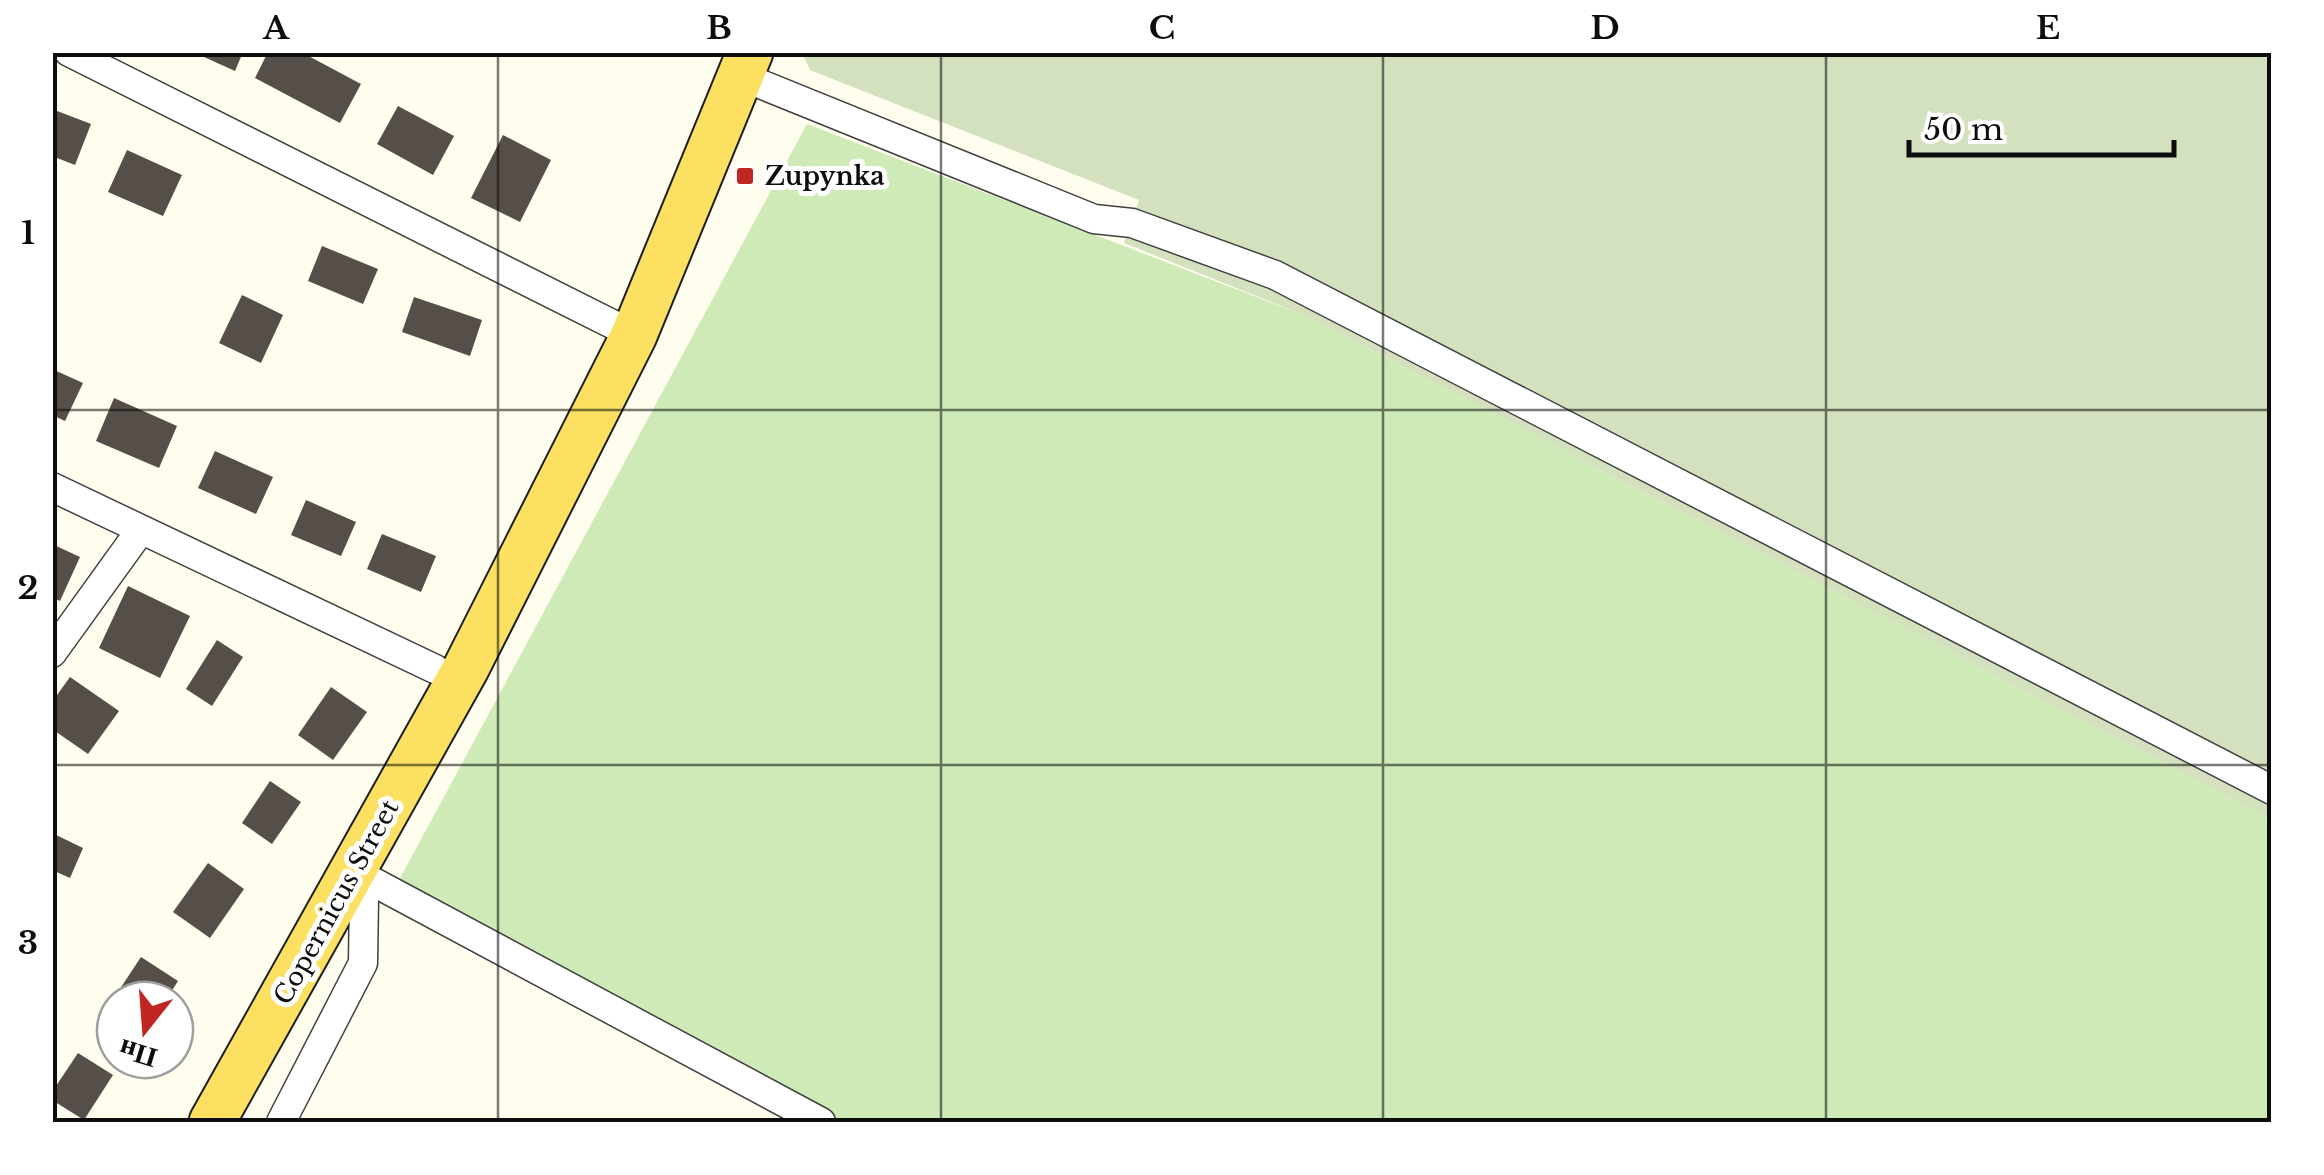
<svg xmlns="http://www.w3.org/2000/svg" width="2324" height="1175" viewBox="0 0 2324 1175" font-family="'Libre Baskerville',serif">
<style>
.green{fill:#ceeab6}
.cemetery{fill:#d3e1be}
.building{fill:#564f49}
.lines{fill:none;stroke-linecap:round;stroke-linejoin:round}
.street-casing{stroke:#404040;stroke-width:31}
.primary-casing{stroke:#1e1e1e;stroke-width:49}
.street{stroke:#fff;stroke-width:28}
.primary{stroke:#fbe061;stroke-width:45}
.grid{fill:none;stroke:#0d0d0d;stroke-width:2.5;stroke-opacity:0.55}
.poi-dot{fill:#c02522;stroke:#fff;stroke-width:4}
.labels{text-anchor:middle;stroke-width:10;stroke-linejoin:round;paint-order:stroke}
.poi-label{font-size:25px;font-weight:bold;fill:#0d0d0d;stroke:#fff;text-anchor:start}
.street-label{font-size:25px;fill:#0d0d0d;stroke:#fff}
.neatline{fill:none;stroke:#0d0d0d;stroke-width:4}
.grid-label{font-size:32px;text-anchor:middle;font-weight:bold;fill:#0d0d0d}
</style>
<rect width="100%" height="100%" fill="#fffded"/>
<path class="green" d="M 807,124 L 1306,316 L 2271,819 L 2271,1122 L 801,1122 L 391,895 Z"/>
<path class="cemetery" d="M 802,53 L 2271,53 L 2271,819 L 1306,316 L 1124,243 L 1139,200 L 810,70 Z"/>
<g class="building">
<path d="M 193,52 L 243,52 L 235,71 Z"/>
<path d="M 268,52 L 301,52 L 361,84 L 340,123 L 255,78 Z"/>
<path d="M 398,106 L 454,136 L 433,175 L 377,144 Z"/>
<path d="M 52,109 L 91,124 L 75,165 L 52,156 Z"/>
<path d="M 503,135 L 551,160 L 520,222 L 471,198 Z"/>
<path d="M 127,150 L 182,175 L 163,216 L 108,192 Z"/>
<path d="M 322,246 L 378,269 L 363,304 L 308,281 Z"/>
<path d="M 242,295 L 283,315 L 261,363 L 219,343 Z"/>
<path d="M 414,297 L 482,320 L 470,356 L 402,332 Z"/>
<path d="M 52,369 L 83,383 L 65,421 L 52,415 Z"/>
<path d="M 114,398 L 177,426 L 159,468 L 96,441 Z"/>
<path d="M 215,451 L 273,477 L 256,514 L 198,488 Z"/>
<path d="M 306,500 L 356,522 L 341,556 L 291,535 Z"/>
<path d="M 382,534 L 436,556 L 421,592 L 367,569 Z"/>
<path d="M 52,544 L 80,557 L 60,601 L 52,597 Z"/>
<path d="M 128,586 L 190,616 L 160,678 L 99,648 Z"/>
<path d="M 217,640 L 243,657 L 212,706 L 186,689 Z"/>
<path d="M 70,677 L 119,711 L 88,754 L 52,729 L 52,702 Z"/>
<path d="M 331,687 L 367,712 L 333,760 L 298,735 Z"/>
<path d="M 270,781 L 301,802 L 272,844 L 242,823 Z"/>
<path d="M 52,833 L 83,848 L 70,878 L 52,870 Z"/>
<path d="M 208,863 L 244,889 L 210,938 L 173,912 Z"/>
<path d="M 141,957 L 178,981 L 166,1000 L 115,1000 L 115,1012 L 108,1007 Z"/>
<path d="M 78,1053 L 113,1075 L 84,1120 L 52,1100 L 52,1092 Z"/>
</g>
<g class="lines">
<g class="street-casing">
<g id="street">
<path d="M 69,52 L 634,335"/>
<path d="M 743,77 L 1094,219 L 1132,223 L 1275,275 L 2272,790"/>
<path d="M 52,487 L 435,669"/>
<path d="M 52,653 L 140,531"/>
<path d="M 281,1122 L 363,963 L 364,897 L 353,871 L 821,1122"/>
</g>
</g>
<g class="primary-casing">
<path id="primary" d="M 212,1122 L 466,668 L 634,335 L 750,52"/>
</g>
<use href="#street" class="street"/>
<use href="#primary" class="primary"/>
</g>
<path class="grid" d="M 498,52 L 498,1122M 941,52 L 941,1122M 1383,52 L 1383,1122M 1826,52 L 1826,1122M 52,410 L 2272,410M 52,765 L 2272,765"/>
<rect class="poi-dot" x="735" y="166" width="20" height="20" rx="5"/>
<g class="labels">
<g class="poi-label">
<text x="765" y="185">Zupynka</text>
</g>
<g class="street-label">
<text transform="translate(336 902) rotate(-61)" y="9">Copernicus Street</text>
</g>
</g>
<rect width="2324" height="1175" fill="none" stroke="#ffffff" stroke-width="110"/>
<g transform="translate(145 1030) rotate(197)"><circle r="48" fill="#ffffff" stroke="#9e9e9e" stroke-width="2.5"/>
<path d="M0-8L18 38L0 25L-18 38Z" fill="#c02522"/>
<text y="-15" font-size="28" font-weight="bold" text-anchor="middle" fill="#0d0d0d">Пн</text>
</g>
<path d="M1909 140v15h265v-15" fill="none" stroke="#0d0d0d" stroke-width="5"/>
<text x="1924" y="140" font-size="30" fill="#0d0d0d" stroke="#ffffff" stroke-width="8" paint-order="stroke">50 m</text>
<rect x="55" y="55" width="2214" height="1065" class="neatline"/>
<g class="grid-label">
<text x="276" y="39">A</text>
<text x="719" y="39">B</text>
<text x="1162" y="39">C</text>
<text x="1605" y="39">D</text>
<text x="2048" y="39">E</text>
<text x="28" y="244">1</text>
<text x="28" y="599">2</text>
<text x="28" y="954">3</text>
</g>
</svg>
